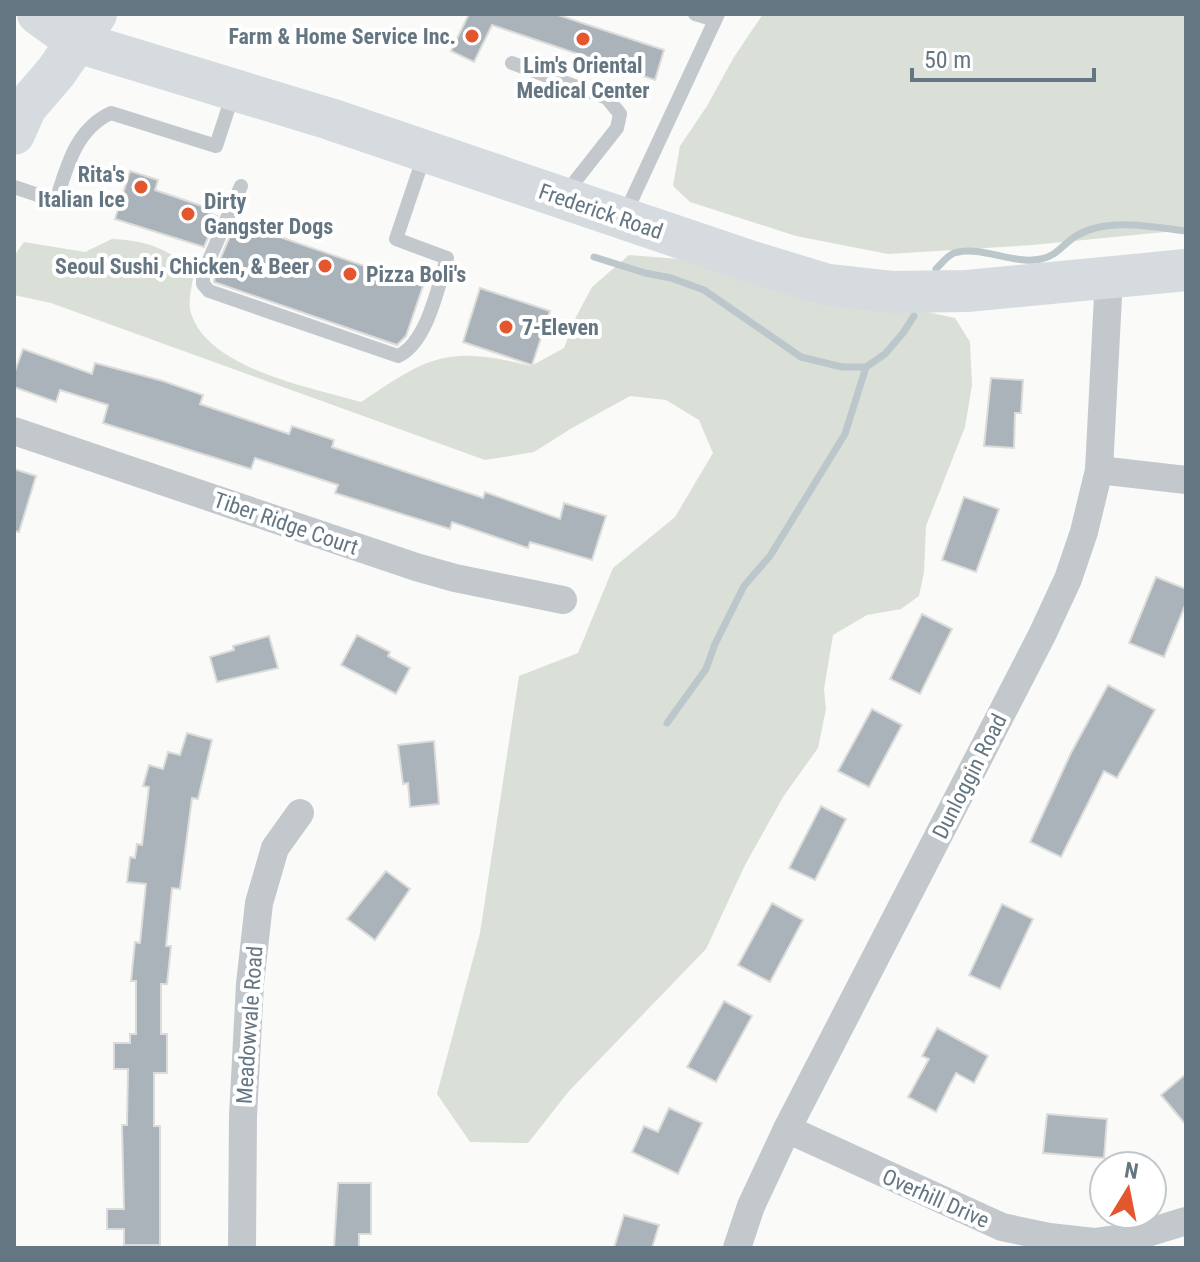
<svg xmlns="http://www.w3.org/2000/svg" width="1200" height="1262" viewBox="0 0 1200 1262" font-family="'Roboto Condensed',sans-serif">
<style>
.green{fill:#dadfd7}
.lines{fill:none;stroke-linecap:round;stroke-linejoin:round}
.stream{stroke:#bbc7cb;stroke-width:7}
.building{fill:#aab3b9;stroke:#dcdcda;stroke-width:2}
.lane{stroke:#c3c8cc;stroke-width:14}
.street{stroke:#c3c8cc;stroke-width:28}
.secondary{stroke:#d6dbdf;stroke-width:42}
.poi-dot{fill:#e4572e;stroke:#fff;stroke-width:3}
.labels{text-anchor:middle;stroke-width:8;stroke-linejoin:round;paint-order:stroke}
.poi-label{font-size:22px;font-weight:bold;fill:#657683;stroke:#fff;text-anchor:end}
.street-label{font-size:22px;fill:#657683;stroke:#fff}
</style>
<rect width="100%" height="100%" fill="#fafaf8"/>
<g class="green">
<path d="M 763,14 L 1186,14 L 1186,230 L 1032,245 L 888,254 L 796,236 L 690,202 L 673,186 L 680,146 L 707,106 L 734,57 Z"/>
<path d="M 112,239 C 146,240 168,249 194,271 C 193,283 187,302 191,313 C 208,369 312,388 361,402 C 388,385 418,361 450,357 C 477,353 506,360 531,366 L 564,348 L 576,317 L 592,287 L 629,255 L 679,259 L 955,318 L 970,342 L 972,385 L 965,427 L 926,526 L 924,572 L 919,596 L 901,609 L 867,615 L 833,635 L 824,689 L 826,709 L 818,748 L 783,797 L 745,865 L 706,949 L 569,1091 L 528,1143 L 470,1142 L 437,1094 L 480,933 L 519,676 L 578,653 L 613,568 L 675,517 L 713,453 L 699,420 L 666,400 L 630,396 L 572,428 L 534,452 L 485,460 L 51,303 L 14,295 L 14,256 L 24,242 L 85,252 Z"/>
</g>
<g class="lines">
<g class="stream">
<path d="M 594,257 L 645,273 L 671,278 L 704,290 L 801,357 L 842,367 L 866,367 L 885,354 L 903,333 L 914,316"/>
<path d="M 936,269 C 941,264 948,255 954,253 C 983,245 1012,265 1041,259 C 1057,256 1063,244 1076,236 C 1107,217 1152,227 1186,231"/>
<path d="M 667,723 L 706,669 L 715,644 L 744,586 L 770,556 L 845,434 L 866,367"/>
</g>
</g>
<g class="building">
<path d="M 469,14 L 555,14 L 664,50 L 655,80 L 492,25 L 474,62 L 451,51 Z"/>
<path d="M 130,171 L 158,180 L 155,190 L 205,207 L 204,211 L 217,216 L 204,247 L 115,219 Z"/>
<path d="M 236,222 L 423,286 L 406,336 L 397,345 L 214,282 L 216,269 Z"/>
<path d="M 480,288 L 550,311 L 532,365 L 463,342 Z"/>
<path d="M 23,349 L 92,374 L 95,363 L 163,381 L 203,395 L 200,404 L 289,434 L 292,426 L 334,440 L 332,447 L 483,498 L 485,492 L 560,519 L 564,503 L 606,516 L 592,560 L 530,542 L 528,548 L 452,522 L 450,529 L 335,493 L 338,485 L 255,458 L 251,469 L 103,423 L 108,405 L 60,390 L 56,402 L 14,387 L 14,374 Z"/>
<path d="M 991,378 L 1023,380 L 1021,413 L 1015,413 L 1014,448 L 984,446 Z"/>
<path d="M 14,469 L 36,476 L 19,532 L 14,531 Z"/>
<path d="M 964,497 L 999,509 L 976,572 L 942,560 Z"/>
<path d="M 1156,577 L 1186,589 L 1186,603 L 1164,657 L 1129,643 Z"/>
<path d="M 922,614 L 952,629 L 920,694 L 890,679 Z"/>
<path d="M 357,635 L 390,652 L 388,656 L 410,668 L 396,694 L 341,665 Z"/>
<path d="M 269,636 L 278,668 L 217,682 L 210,657 L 234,650 L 233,646 Z"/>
<path d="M 1108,685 L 1155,710 L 1117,778 L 1104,771 L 1061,857 L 1030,842 L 1071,753 Z"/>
<path d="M 872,709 L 902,725 L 869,787 L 838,771 Z"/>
<path d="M 187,733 L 212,740 L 198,799 L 192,798 L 180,889 L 172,888 L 166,946 L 171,946 L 167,984 L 161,984 L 161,1034 L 167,1034 L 167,1073 L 154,1073 L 154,1126 L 160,1126 L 160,1245 L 124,1245 L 124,1229 L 107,1229 L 107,1209 L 124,1209 L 122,1125 L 127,1125 L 128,1069 L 114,1069 L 114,1043 L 130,1043 L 130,1034 L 136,1034 L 136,981 L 131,981 L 135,942 L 140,943 L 146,884 L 127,882 L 130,857 L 135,858 L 137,844 L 142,845 L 149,787 L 143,786 L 149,765 L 163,769 L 168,752 L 180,755 Z"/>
<path d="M 434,741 L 439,804 L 410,807 L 408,783 L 403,784 L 398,745 Z"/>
<path d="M 821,806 L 846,819 L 815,880 L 789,868 Z"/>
<path d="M 386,871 L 410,889 L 375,940 L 347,919 Z"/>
<path d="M 772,903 L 803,920 L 770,982 L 738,965 Z"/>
<path d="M 1002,904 L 1033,919 L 1000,989 L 969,975 Z"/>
<path d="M 724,1001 L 752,1016 L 716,1082 L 687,1067 Z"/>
<path d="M 937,1028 L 988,1056 L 974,1083 L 956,1073 L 936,1112 L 908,1097 L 929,1059 L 922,1056 Z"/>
<path d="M 1186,1074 L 1186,1125 L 1161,1095 Z"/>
<path d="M 669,1108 L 702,1123 L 678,1174 L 632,1152 L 644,1126 L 658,1132 Z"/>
<path d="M 1047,1114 L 1107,1119 L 1104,1158 L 1043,1153 Z"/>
<path d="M 338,1183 L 371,1183 L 371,1234 L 359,1234 L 359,1248 L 334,1248 Z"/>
<path d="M 624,1215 L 659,1225 L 652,1248 L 614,1248 Z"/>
</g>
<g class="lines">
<g class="lane">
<path d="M 695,14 L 715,20"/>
<path d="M 512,63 L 607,98 L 620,114 L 617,128 L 565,194"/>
<path d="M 241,186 L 203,274 L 203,284 L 209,291 L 398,356 C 427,343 438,287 447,258 L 396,239 L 424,156"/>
<path d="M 14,187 L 56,201 C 67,166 76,129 111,113 L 216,146 L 233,94"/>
<path d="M 625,214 L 718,14"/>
</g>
<g class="street">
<path d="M 14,431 L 416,567 L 455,578 L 563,600"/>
<path d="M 1099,470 L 1186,480"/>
<path d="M 787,1129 L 1002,1227 L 1049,1237 L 1094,1242 L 1137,1236 L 1186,1221"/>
<path d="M 242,1248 L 243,1116 L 250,984 L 259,903 L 275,848 L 300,813"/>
<path d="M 737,1248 L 751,1206 L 787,1129 L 1042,635 L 1068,579 L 1084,532 L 1099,470 L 1109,277"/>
</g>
<g class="secondary">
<path d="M 38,14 L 77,42 L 330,119 L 749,261 L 828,285 L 892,292 L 967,291 L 1186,270"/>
<path d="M 14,134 L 26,107 L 56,72 L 96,14"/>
</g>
</g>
<g class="poi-dot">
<circle cx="472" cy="36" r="8"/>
<circle cx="583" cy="39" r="8"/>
<circle cx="141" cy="187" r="8"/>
<circle cx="188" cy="214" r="8"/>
<circle cx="325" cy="266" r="8"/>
<circle cx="350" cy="274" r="8"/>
<circle cx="506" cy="327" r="8"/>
</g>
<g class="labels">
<g class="poi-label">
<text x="456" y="44">Farm &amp; Home Service Inc.</text>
<text x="583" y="73" text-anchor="middle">Lim's Oriental<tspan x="583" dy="25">Medical Center</tspan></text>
<text x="125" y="182">Rita's<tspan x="125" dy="25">Italian Ice</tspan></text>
<text x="204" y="209" text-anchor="start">Dirty<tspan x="204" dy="25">Gangster Dogs</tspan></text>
<text x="309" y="274">Seoul Sushi, Chicken, &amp; Beer</text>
<text x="366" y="282" text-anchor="start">Pizza Boli's</text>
<text x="522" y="335" text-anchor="start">7-Eleven</text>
</g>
<g class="street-label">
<text transform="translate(601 211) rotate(19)" y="8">Frederick Road</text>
<text transform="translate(286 523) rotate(19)" y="8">Tiber Ridge Court</text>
<text transform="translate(969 776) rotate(-63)" y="8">Dunloggin Road</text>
<text transform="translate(249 1025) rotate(-86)" y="8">Meadowvale Road</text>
<text transform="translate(936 1198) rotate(24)" y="8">Overhill Drive</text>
</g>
</g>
<rect width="1200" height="1262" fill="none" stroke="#657683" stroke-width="32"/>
<g transform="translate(1128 1190) rotate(10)"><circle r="38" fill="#ffffff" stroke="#c1c8cd" stroke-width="2"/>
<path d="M0-6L14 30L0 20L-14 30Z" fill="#e4572e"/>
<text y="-12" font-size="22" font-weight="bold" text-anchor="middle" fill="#657683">N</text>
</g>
<path d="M912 68v12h182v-12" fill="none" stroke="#657683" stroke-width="4"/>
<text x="924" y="68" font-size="24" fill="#657683" stroke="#ffffff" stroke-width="6" paint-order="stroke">50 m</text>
</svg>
